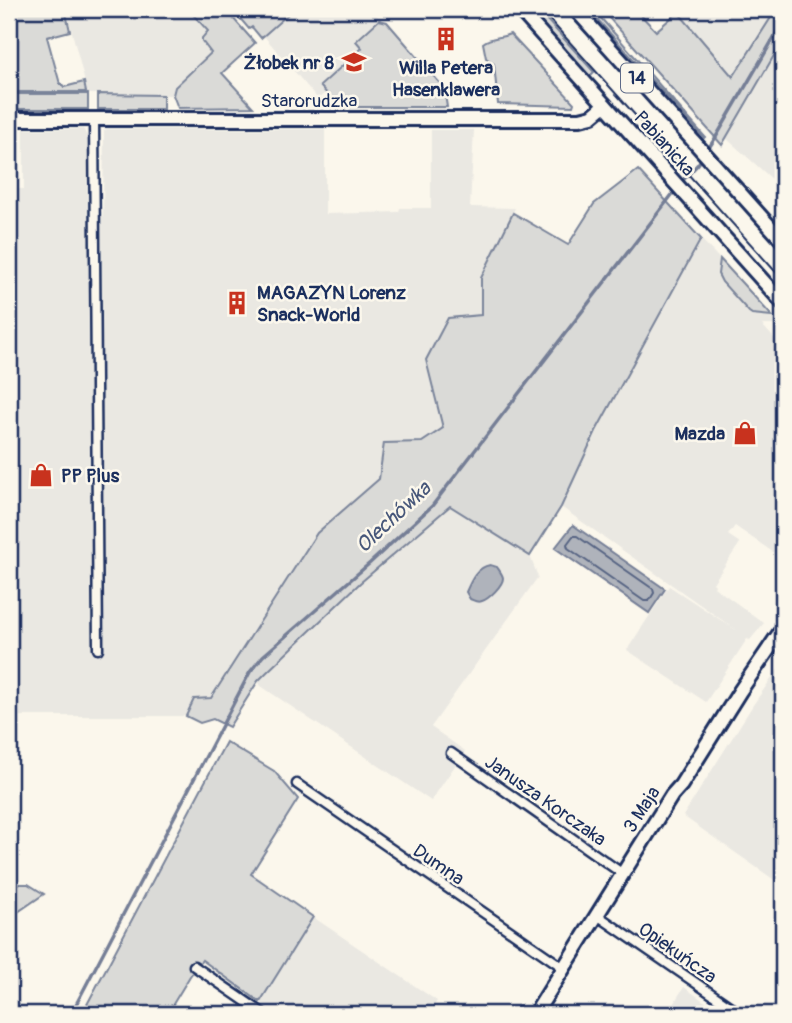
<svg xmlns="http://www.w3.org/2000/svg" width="792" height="1023" viewBox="0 0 792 1023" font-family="Pangolin,sans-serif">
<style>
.built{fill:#eae8e2}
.green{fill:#dadad7;stroke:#7a849a;stroke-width:2}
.water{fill:#afb3bb;stroke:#747e96;stroke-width:2}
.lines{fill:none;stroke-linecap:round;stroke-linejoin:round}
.shore{stroke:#566483;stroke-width:2}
.stream{stroke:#747e96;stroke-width:3.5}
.street-casing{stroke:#1b2f5e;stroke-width:13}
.secondary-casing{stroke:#1b2f5e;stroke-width:18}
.primary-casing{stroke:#1b2f5e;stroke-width:18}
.street{stroke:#fbf7ec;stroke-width:8}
.secondary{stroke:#fbf7ec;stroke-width:12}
.primary{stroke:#fbf7ec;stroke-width:12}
.tram{stroke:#1b2f5e;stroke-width:2}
.labels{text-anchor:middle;stroke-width:5;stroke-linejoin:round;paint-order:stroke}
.shield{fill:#fbf7ec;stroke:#5e6b89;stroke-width:2}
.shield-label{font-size:18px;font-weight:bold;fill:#1b2f5e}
.poi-label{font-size:19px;font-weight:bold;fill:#1b2f5e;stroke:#fbf7ec;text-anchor:end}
.street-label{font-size:19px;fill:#1b2f5e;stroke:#fbf7ec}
.water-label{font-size:21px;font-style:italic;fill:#47577a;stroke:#fbf7ec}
</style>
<rect width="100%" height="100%" fill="#fbf7ec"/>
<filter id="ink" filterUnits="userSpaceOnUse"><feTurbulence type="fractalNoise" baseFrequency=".0143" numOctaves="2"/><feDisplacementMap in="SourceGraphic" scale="14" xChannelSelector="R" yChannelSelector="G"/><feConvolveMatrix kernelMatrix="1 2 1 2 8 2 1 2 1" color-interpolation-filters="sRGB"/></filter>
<g filter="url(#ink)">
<g class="built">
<path d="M 66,9 L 187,9 L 207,31 L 202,36 L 201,41 L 211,53 L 174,87 L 172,95 L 88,94 Z"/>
<path d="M 296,9 L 371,9 L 381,19 L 387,21 L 445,88 L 448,109 L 339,108 L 325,93 L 318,99 L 264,36 Z"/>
<path d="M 675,9 L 772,9 L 770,19 L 733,77 Z"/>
<path d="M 783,40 L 783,189 L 782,192 L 778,190 L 772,179 L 726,138 Z"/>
<path d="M 24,129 L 83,129 L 89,139 L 89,217 L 103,216 L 104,130 L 107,129 L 325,129 L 325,214 L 399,212 L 400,208 L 431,208 L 431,130 L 474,130 L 470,207 L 515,208 L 481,278 L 481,315 L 426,360 L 443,428 L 422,442 L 384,443 L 379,479 L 317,533 L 210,699 L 194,699 L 186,716 L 9,716 L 9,172 L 17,189 L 24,189 Z"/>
<path d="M 701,239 L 781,325 L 762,325 L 783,348 L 783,559 L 735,526 L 728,535 L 740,543 L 713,583 L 715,585 L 714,587 L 764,623 L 750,640 L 747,639 L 706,702 L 627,650 L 669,586 L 739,632 L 561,507 L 596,431 Z"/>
<path d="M 450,506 L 530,556 L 538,577 L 431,727 L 465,751 L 431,801 L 261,686 L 258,681 L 360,583 Z"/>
<path d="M 783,662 L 783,886 L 683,816 L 753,705 Z"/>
<path d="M 313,917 L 437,1001 L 429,1014 L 278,1014 L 260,1002 Z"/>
<path d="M 684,987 L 708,1004 L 706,1007 L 716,1014 L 667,1014 Z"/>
</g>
<g class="green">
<path d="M 9,9 L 65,9 L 70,31 L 47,37 L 60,84 L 62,84 L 64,87 L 84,82 L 86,92 L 9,92 Z"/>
<path d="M 188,9 L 225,9 L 255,43 L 222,73 L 253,107 L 178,108 L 173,95 L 175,87 L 211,53 L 202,41 L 202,38 L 208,31 Z"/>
<path d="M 232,9 L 294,9 L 261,38 L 252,27 L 249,29 Z"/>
<path d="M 529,9 L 537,9 L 594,72 L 589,77 Z"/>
<path d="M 588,9 L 593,9 L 705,137 L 704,138 Z"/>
<path d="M 601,9 L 635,9 L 656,31 L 678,12 L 733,77 L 770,19 L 772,9 L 783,9 L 783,40 L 722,145 Z"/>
<path d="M 379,20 L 387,22 L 444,88 L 447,107 L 339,107 L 320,86 L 362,48 L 356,41 Z"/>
<path d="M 510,34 L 574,103 L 573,106 L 498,104 L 494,64 L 486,58 L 483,43 C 492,36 498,39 510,34 Z"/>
<rect x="9" y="94" width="79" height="15"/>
<path d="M 98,94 L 163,95 L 163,109 L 98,109 Z"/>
<path d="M 638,170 L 701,239 L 596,431 L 561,507 L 530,556 L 450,506 L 360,583 L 267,672 L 258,681 L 229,727 L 213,719 L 200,723 L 186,716 L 194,699 L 211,698 L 317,533 L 379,479 L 384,443 L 422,442 L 443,428 L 426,360 L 448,318 L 481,315 L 481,278 L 513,213 L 568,245 L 594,204 Z"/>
<path d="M 720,259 L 772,316 L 752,314 L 749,312 L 722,282 L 718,274 Z"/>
<path d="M 226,742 L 274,771 L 298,799 L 251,874 L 313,917 L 260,1002 L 202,960 L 190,976 L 167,1014 L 82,1014 Z"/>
<path d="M 9,884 L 28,884 L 44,894 L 9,918 Z"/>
</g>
<g class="water">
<path d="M 573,525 L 665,589 L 649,613 L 555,548 Z"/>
<path d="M 490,565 L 497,567 C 499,570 503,575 503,578 C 503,585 489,599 482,601 C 477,603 475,601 470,599 L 466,592 C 471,580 477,567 490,565 Z"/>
</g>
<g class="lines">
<path class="shore" d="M 573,536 L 577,536 L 653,589 L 654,593 L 649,601 L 644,601 L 568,548 L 567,544 Z"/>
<path class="stream" d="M 71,1014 L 250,672 L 263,656 L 370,563 L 432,506 L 685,178 L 698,164 L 716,137 L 779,29 L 783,16"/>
<g class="street-casing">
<g id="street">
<path d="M 94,119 L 98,649"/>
<path d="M 451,753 L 623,874"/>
<path d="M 297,784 L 564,968"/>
<path d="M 597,915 L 741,1014"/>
<path d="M 194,966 L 264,1014"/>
<path d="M 539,1007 L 550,1014"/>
</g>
</g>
<g class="secondary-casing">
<g id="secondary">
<path d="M 9,119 L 580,119 L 592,116 L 605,105"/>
<path d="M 535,1014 L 672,795 L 681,785 L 740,691 L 783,628"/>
</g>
</g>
<g class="primary-casing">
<g id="primary">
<path d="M 519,9 L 783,303"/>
<path d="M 575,9 L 783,241"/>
</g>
</g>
<use href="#street" class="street"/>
<use href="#secondary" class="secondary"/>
<use href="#primary" class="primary"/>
<path class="tram" d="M 540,9 L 783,280"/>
</g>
</g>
<defs>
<g id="building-bare" transform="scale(1.89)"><path d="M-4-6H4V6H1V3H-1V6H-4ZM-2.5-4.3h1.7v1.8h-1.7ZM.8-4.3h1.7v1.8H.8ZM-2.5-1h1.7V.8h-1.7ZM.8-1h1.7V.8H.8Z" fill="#c8321e" stroke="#fbf7ec" stroke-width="2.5" paint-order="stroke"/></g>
<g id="school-bare" transform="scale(1.89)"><path d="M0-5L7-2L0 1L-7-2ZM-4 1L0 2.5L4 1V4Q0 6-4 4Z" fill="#c8321e" stroke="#fbf7ec" stroke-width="2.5" paint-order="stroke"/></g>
<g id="shop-bare" transform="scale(1.89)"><path d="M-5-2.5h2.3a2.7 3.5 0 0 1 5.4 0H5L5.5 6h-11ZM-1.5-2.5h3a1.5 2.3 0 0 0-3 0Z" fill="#c8321e" stroke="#fbf7ec" stroke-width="2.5" paint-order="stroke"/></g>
</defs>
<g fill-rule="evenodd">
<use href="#building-bare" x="446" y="39"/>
<use href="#school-bare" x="354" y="62"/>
<use href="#building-bare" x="237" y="303"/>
<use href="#shop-bare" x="745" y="433"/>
<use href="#shop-bare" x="41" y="475"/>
</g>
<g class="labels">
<rect class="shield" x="621" y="63.5" width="32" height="29" rx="5"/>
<g class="shield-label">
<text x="637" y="84">14</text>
</g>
<g class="poi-label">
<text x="334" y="69">Żłobek nr 8</text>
<text x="446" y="74" text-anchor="middle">Willa Petera<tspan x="446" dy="22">Hasenklawera</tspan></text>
<text x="257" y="299" text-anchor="start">MAGAZYN Lorenz<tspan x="257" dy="22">Snack-World</tspan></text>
<text x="725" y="440">Mazda</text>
<text x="61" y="482" text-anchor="start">PP Plus</text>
</g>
<g class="street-label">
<text x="309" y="107">Starorudzka</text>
<text transform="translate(665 143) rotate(48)" y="7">Pabianicka</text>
<text transform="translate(546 800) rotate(35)" y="7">Janusza Korczaka</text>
<text transform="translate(641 809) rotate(-57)" y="7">3 Maja</text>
<text transform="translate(439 864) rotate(34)" y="7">Dumna</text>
<text transform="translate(678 952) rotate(35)" y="7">Opiekuńcza</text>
</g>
<g class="water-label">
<text transform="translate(393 517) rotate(-43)" y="7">Olechówka</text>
</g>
</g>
<rect width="792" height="1023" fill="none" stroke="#fbf7ec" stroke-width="35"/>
<rect x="18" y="18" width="757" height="988" fill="none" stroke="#1b2f5e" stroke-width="2.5" filter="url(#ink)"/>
</svg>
